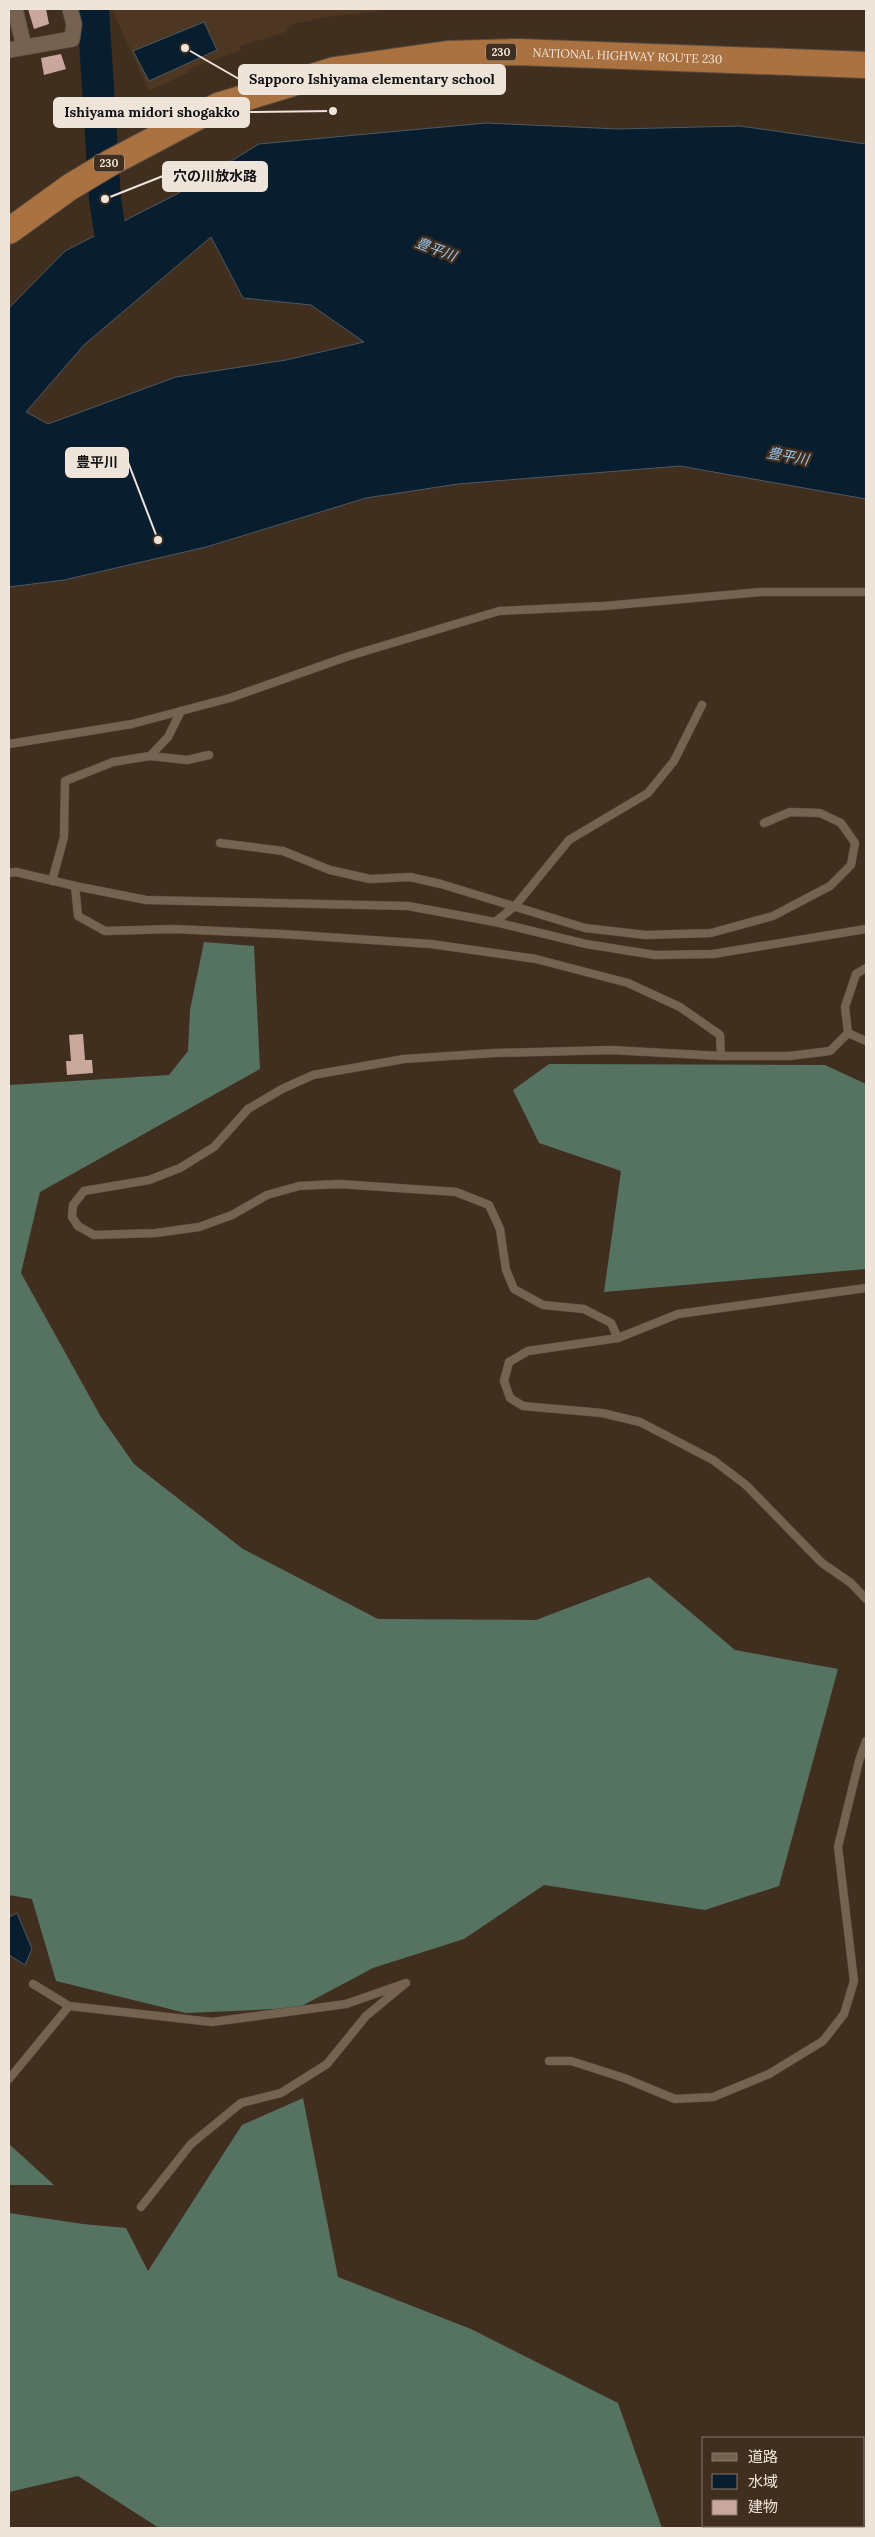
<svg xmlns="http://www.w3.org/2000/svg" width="875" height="2537" viewBox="0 0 875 2537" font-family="Lora,'Noto Sans JP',serif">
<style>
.built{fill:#4d3622}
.forest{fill:#567362}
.water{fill:#081d2e;stroke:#4d5962;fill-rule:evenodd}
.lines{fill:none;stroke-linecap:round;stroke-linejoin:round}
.river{stroke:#081d2e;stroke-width:32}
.building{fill:#caa79d}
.service-casing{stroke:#5a4c3e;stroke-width:9}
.minor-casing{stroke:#5a4c3e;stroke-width:17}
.trunk-casing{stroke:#5a4c3e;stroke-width:28}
.service{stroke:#756251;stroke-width:8}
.minor{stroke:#756251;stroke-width:15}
.trunk{stroke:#aa7240;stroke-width:26}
.labels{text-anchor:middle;stroke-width:5;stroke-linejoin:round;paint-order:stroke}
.shield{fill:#402e1f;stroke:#baada2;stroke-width:1}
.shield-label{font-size:11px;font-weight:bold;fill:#efe4da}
.street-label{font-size:12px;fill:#efe4da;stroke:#402e1f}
.water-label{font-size:14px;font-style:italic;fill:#9ac7ee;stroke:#402e1f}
.leader{fill:none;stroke:#efe4da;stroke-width:2}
.callout-dot{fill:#efe4da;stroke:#402e1f;stroke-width:2}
.callout{fill:#efe4da;stroke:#efe4da;stroke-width:2}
.callout-label{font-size:14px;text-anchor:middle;font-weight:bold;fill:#111}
</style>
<rect width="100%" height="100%" fill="#402e1f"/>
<path class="built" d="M 112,9 L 399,9 L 325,17 L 290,25 L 286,32 L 240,46 L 241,50 L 188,70 L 188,73 L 149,91 Z"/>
<g class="forest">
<path d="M 204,942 L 254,946 L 260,1069 L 40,1192 L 21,1273 L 101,1417 L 134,1464 L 243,1549 L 378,1619 L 536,1620 L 649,1577 L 735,1650 L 838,1669 L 779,1886 L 705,1910 L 544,1885 L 464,1939 L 373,1968 L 298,2008 L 186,2013 L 56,1981 L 32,1899 L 9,1895 L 9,1085 L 169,1075 L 188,1051 L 190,1010 Z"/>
<path d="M 549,1064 L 825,1065 L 866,1084 L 866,1269 L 604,1292 L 621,1171 L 539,1143 L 513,1090 Z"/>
<path d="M 303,2098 L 338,2277 L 471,2329 L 618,2403 L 662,2528 L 159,2528 L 78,2476 L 9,2492 L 9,2213 L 83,2224 L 126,2228 L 148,2271 L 242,2125 Z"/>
<path d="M 9,2144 L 54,2185 L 55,2185 L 9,2185 Z"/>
</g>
<g class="water">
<path d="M 204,22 L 217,50 L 149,81 L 133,51 Z"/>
<path d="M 486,123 L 618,129 L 740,126 L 866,144 L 866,499 L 680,466 L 458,484 L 366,498 L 206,547 L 64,580 L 9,587 L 9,308 L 65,251 L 177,194 L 259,144 ZM 211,237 L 243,298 L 311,305 L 364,342 L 286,360 L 176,377 L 48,424 L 26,412 L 84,345 Z"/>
<path d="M 17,1913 L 32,1949 L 25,1965 L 9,1955 L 9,1917 Z"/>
</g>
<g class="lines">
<path class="river" d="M 93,9 L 105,199 L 116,273"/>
</g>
<g class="building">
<path d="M 28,9 L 46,9 L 49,24 L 34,29 Z"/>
<path d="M 61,54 L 66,69 L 44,75 L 41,58 Z"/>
<path d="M 83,1034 L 85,1060 L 92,1060 L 93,1073 L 67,1075 L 66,1061 L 71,1061 L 69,1035 Z"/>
</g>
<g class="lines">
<g class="service-casing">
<g id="service">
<path d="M 9,744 L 132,724 L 230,698 L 349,656 L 499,611 L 604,606 L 761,592 L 866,592"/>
<path d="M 150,756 L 168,737 L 181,711"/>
<path d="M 220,843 L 283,851 L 330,870 L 370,879 L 410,877 L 441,884 L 585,928 L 646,935 L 711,933 L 773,916 L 830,886 L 851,865 L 855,843 L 841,823 L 820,813 L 790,812 L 764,823"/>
<path d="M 9,873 L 16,872 L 75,886 L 146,900 L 408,906 L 495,922 L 586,944 L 655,955 L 713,954 L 866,929"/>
<path d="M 52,881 L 64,837 L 65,781 L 113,762 L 150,756 L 187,760 L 209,755"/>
<path d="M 75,886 L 78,916 L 105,931 L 173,929 L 282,934 L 431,944 L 536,959 L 628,983 L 680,1007 L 720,1035 L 721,1056"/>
<path d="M 495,922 L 515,906 L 569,840 L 648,793 L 674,761 L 702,705"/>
<path d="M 848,1033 L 866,1041"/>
<path d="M 866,1288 L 678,1314 L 618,1338 L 528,1351 L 509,1362 L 504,1381 L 510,1398 L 523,1406 L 602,1413 L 640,1422 L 713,1460 L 746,1485 L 822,1563 L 851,1583 L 866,1599"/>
<path d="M 618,1338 L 611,1323 L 584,1309 L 543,1305 L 514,1289 L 506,1270 L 500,1229 L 489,1205 L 456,1192 L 339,1184 L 299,1186 L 267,1195 L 232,1215 L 199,1227 L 156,1233 L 94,1235 L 78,1226 L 72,1217 L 73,1205 L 84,1191 L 149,1180 L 180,1168 L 214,1147 L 248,1109 L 282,1089 L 313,1075 L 404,1059 L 494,1053 L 611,1050 L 721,1056 L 789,1056 L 830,1051 L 848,1033 L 845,1007 L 856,974 L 866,968"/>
<path d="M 33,1984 L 69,2006 L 212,2022 L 346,2004 L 406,1983 L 366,2016 L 327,2064 L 281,2093 L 241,2103 L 191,2144 L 141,2207"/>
<path d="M 549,2061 L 571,2061 L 624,2078 L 675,2099 L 713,2097 L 769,2074 L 823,2041 L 844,2014 L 854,1981 L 838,1847 L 859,1761 L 866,1741"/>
<path d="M 9,2079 L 69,2006"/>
</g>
</g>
<g class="minor-casing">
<g id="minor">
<path d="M 15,9 L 24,47"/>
<path d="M 9,50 L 72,39 L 74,24 L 70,9"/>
</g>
</g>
<g class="trunk-casing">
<g id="trunk">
<path id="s1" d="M 9,231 L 70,187 L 110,163 L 218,106 L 335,70 L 447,54 L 518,52 L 866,65"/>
</g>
</g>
<use href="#service" class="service"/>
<use href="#minor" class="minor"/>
<use href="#trunk" class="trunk"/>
</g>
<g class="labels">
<g class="shield">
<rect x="486" y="43.5" width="30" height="17" rx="4"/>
<rect x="94" y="154.5" width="30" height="17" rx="4"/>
</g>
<g class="shield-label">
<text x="501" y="56">230</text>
<text x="109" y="167">230</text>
</g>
<g class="street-label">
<text dy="4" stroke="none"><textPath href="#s1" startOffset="660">NATIONAL HIGHWAY ROUTE 230</textPath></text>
</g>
<g class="water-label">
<text transform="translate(436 249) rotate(21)" y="5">豊平川</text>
<text transform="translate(788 456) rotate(10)" y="5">豊平川</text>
</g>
</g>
<path class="leader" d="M185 48L239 79M333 111L249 112M105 199L163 176M158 540L128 462"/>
<g class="callout-dot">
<circle cx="185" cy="48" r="5"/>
<circle cx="333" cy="111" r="5"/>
<circle cx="105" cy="199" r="5"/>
<circle cx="158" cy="540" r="5"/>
</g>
<g class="callout">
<rect x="239" y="65" width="266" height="29" rx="5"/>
<rect x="54" y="98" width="195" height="29" rx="5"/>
<rect x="163" y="162" width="104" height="29" rx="5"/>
<rect x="66" y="448" width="62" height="29" rx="5"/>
</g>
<g class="callout-label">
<text x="372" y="84">Sapporo Ishiyama elementary school</text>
<text x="152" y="117">Ishiyama midori shogakko</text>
<text x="215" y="181">穴の川放水路</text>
<text x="97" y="467">豊平川</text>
</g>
<rect width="875" height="2537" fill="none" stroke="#efe4da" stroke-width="20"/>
<rect x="702" y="2437" width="162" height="90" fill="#402e1f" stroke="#86776a"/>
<rect x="712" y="2453" width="25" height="8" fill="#756251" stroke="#86776a"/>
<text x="748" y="2462" font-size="15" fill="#efe4da">道路</text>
<rect x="712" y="2474" width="25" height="15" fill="#081d2e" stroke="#86776a"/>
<text x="748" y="2487" font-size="15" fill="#efe4da">水域</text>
<rect x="712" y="2500" width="25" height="15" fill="#caa79d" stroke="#86776a"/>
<text x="748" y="2512" font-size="15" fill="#efe4da">建物</text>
</svg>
